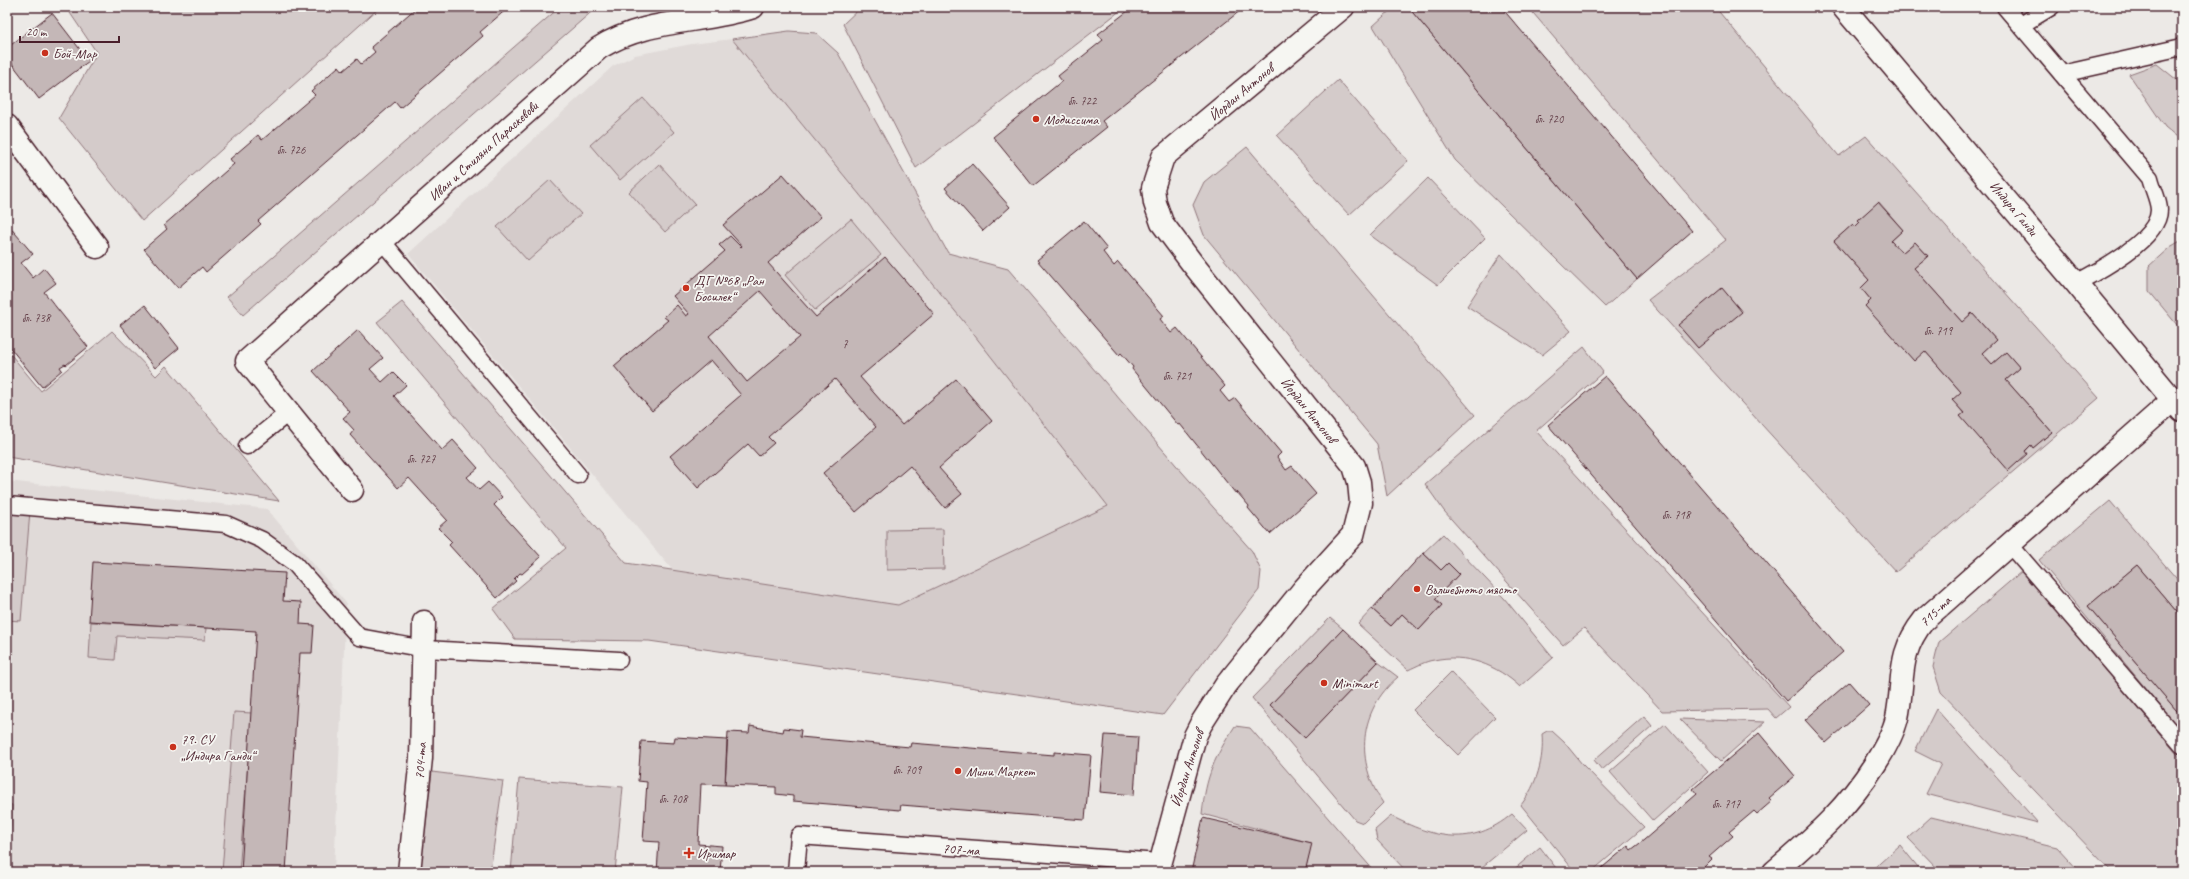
<svg xmlns="http://www.w3.org/2000/svg" width="2189" height="879" viewBox="0 0 2189 879" font-family="Caveat,sans-serif">
<style>
.built{fill:#e0dad8}
.green{fill:#d4cbca;stroke:#8f757a;fill-rule:evenodd}
.building{fill:#c4b7b7;stroke:#4a1f2b;fill-rule:evenodd}
.lines{fill:none;stroke-linecap:round;stroke-linejoin:round}
.service-casing{stroke:#4a1f2b;stroke-width:19}
.minor-casing{stroke:#4a1f2b;stroke-width:25}
.tertiary-casing{stroke:#4a1f2b;stroke-width:25}
.service{stroke:#f6f6f2;stroke-width:16}
.minor{stroke:#f6f6f2;stroke-width:22}
.tertiary{stroke:#f6f6f2;stroke-width:22}
.poi-dot{fill:#c8321e;stroke:#f6f6f2;stroke-width:1.5}
.labels{text-anchor:middle;stroke-width:3.5;stroke-linejoin:round;paint-order:stroke}
.number-label{font-size:12px;fill:#68454e}
.poi-label{font-size:14px;fill:#4a1f2b;stroke:#f6f6f2;text-anchor:start}
.street-label{font-size:14px;fill:#4a1f2b;stroke:#f6f6f2}
</style>
<rect width="100%" height="100%" fill="#ece9e6"/>
<filter id="ink" filterUnits="userSpaceOnUse"><feTurbulence type="fractalNoise" baseFrequency=".025" numOctaves="2"/><feDisplacementMap in="SourceGraphic" scale="8" xChannelSelector="R" yChannelSelector="G"/><feConvolveMatrix kernelMatrix="1 2 1 2 8 2 1 2 1" color-interpolation-filters="sRGB"/></filter>
<g filter="url(#ink)">
<g class="built">
<path d="M 732,39 L 964,322 L 1108,506 L 898,605 L 674,572 L 408,254 L 613,66 L 635,55 L 692,44 Z"/>
<path d="M 7,481 L 267,509 L 346,603 L 334,872 L 7,872 Z"/>
</g>
<g class="green">
<path d="M 66,7 L 380,7 L 142,221 L 59,118 L 97,53 Z"/>
<path d="M 560,7 L 597,7 L 243,315 L 227,297 Z"/>
<path d="M 861,7 L 1125,7 L 916,168 L 843,24 Z"/>
<path d="M 1394,7 L 1408,7 L 1637,279 L 1605,307 L 1455,160 L 1373,26 Z"/>
<path d="M 1528,7 L 1715,7 L 1839,156 L 1866,136 L 2099,398 L 1896,572 L 1648,300 L 1726,240 ZM 1879,202 L 1903,230 L 1891,241 L 1902,253 L 1915,242 L 1928,256 L 1914,268 L 1962,322 L 1972,313 L 1996,340 L 1982,353 L 1992,364 L 2006,352 L 2020,368 L 2006,380 L 2052,432 L 2033,448 L 2031,445 L 2008,471 L 1953,400 L 1961,392 L 1925,351 L 1865,306 L 1871,300 L 1861,288 L 1869,280 L 1834,241 L 1853,224 L 1855,227 L 1860,222 L 1858,220 Z"/>
<path d="M 789,31 L 816,33 L 838,53 L 948,253 L 1008,269 L 1182,472 L 1252,551 L 1261,571 L 1259,590 L 1163,715 L 649,641 L 515,639 L 493,609 L 566,548 L 377,322 L 402,302 L 626,563 L 898,605 L 1108,506 L 964,322 L 732,39 Z"/>
<path d="M 2157,64 L 2182,84 L 2182,141 L 2165,127 L 2129,74 Z"/>
<path d="M 1338,80 L 1408,161 L 1349,215 L 1277,136 Z"/>
<path d="M 643,98 L 674,132 L 620,180 L 590,145 Z"/>
<path d="M 1247,147 L 1475,415 L 1387,496 L 1377,444 L 1204,235 L 1193,205 L 1204,182 Z"/>
<path d="M 659,164 L 695,204 L 665,232 L 629,192 Z"/>
<path d="M 1428,178 L 1485,238 L 1438,285 L 1370,235 Z"/>
<path d="M 550,180 L 581,214 L 528,261 L 497,227 Z"/>
<path d="M 851,219 L 881,255 L 815,310 L 785,275 Z"/>
<path d="M 2182,240 L 2182,331 L 2149,291 L 2149,266 L 2170,247 Z"/>
<path d="M 1501,254 L 1571,331 L 1542,355 L 1467,306 Z"/>
<path d="M 112,331 L 156,376 L 166,366 L 279,501 L 7,457 L 7,350 L 41,391 Z"/>
<path d="M 1584,347 L 1603,372 L 1536,431 L 1789,707 L 1776,718 L 1768,709 L 1662,711 L 1584,628 L 1563,645 L 1444,511 L 1425,484 Z"/>
<path d="M 2110,501 L 2182,585 L 2182,618 L 2137,565 L 2088,606 L 2182,717 L 2182,732 L 2039,560 Z"/>
<path d="M 7,509 L 30,511 L 21,621 L 7,620 Z"/>
<path d="M 943,529 L 944,569 L 887,570 L 887,530 Z"/>
<path d="M 1443,534 L 1504,598 L 1553,658 L 1520,687 C 1497,665 1466,653 1434,660 C 1426,661 1417,666 1408,670 L 1358,624 L 1372,609 L 1391,626 L 1402,614 L 1419,630 L 1442,605 L 1435,599 L 1459,574 L 1448,563 L 1441,570 L 1423,553 Z"/>
<path d="M 2022,571 L 2182,760 L 2182,872 L 2112,872 L 1941,692 L 1933,667 L 1939,642 Z"/>
<path d="M 1330,618 L 1343,629 L 1270,705 L 1305,738 L 1378,662 L 1398,677 C 1358,711 1355,762 1383,803 L 1363,823 L 1355,820 L 1252,698 Z"/>
<path d="M 91,622 L 206,628 L 205,640 L 117,636 L 115,660 L 89,658 Z"/>
<path d="M 1451,672 L 1495,717 L 1458,755 L 1413,710 Z"/>
<path d="M 1936,709 L 2038,823 L 1926,794 L 1941,764 L 1915,751 Z"/>
<path d="M 234,712 L 252,713 L 239,872 L 222,872 Z"/>
<path d="M 1644,716 L 1652,726 L 1602,770 L 1594,760 Z"/>
<path d="M 1680,719 L 1765,722 L 1721,761 Z"/>
<path d="M 1665,724 L 1708,772 L 1653,821 L 1610,772 Z"/>
<path d="M 1235,726 L 1250,728 L 1375,872 L 1305,872 L 1311,843 L 1202,814 C 1206,776 1214,758 1235,726 Z"/>
<path d="M 1547,731 L 1552,731 L 1564,742 L 1582,764 L 1644,827 L 1591,872 L 1575,872 L 1521,805 C 1537,784 1544,760 1542,734 Z"/>
<path d="M 432,772 L 503,781 L 490,872 L 420,872 Z"/>
<path d="M 519,779 L 623,787 L 615,872 L 511,872 Z"/>
<path d="M 7,804 L 12,805 L 8,872 L 7,872 Z"/>
<path d="M 1512,814 L 1527,830 L 1476,872 L 1407,872 L 1377,840 L 1375,830 L 1391,816 C 1434,838 1471,848 1512,814 Z"/>
<path d="M 1931,817 L 2057,847 L 2080,872 L 1941,872 L 1908,838 Z"/>
<path d="M 1900,845 L 1922,872 L 1870,872 Z"/>
<path d="M 1540,847 L 1559,872 L 1511,872 Z"/>
</g>
<g class="building">
<path d="M 417,7 L 509,7 L 480,32 L 483,36 L 400,108 L 395,102 L 258,221 L 261,224 L 206,272 L 202,267 L 178,288 L 144,249 L 167,229 L 164,225 L 234,164 L 230,159 L 258,135 L 262,140 L 315,95 L 311,91 L 339,66 L 343,71 L 357,59 L 361,64 L 375,52 L 371,47 Z"/>
<path d="M 1133,7 L 1249,7 L 1243,12 L 1241,10 L 1102,121 L 1107,127 L 1033,186 L 993,137 L 1062,81 L 1058,76 L 1103,40 L 1098,34 Z"/>
<path d="M 1408,7 L 1501,7 L 1692,231 L 1637,279 Z"/>
<path d="M 52,13 L 89,61 L 39,99 L 7,57 L 7,48 Z"/>
<path d="M 972,164 L 1010,207 L 983,231 L 945,188 Z"/>
<path d="M 783,174 L 821,217 L 768,263 L 816,317 L 885,257 L 934,314 L 860,377 L 902,425 L 956,379 L 992,421 L 939,468 L 962,494 L 945,508 L 910,466 L 856,512 L 823,473 L 876,427 L 835,379 L 768,437 L 774,443 L 759,456 L 748,444 L 698,488 L 670,456 L 741,395 L 711,360 L 652,411 L 614,366 L 668,320 L 664,317 L 677,305 L 686,316 L 689,314 L 673,296 L 725,251 L 719,245 L 730,236 L 741,247 L 742,246 L 723,225 ZM 760,291 L 800,337 L 747,382 L 709,336 Z"/>
<path d="M 1878,202 L 1903,230 L 1891,241 L 1902,253 L 1915,242 L 1928,256 L 1914,268 L 1962,322 L 1972,313 L 1996,340 L 1982,353 L 1992,364 L 2006,352 L 2020,368 L 2006,380 L 2052,432 L 2033,448 L 2031,445 L 2025,451 L 2027,454 L 2008,471 L 1960,416 L 1964,413 L 1952,400 L 1961,392 L 1925,351 L 1914,361 L 1865,306 L 1871,300 L 1861,288 L 1869,280 L 1834,241 L 1853,224 L 1855,227 L 1860,222 L 1858,220 Z"/>
<path d="M 1084,221 L 1107,249 L 1103,252 L 1114,266 L 1118,262 L 1164,316 L 1160,319 L 1171,333 L 1177,328 L 1225,386 L 1220,391 L 1229,402 L 1235,398 L 1281,453 L 1277,457 L 1286,470 L 1292,466 L 1316,494 L 1270,534 L 1248,508 L 1249,506 L 1237,492 L 1236,494 L 1180,424 L 1178,425 L 1132,369 L 1133,367 L 1121,353 L 1119,355 L 1037,260 Z"/>
<path d="M 9,226 L 33,254 L 21,263 L 33,278 L 44,268 L 56,283 L 44,292 L 88,347 L 66,365 L 65,364 L 60,367 L 62,370 L 42,387 L 7,344 L 7,228 Z"/>
<path d="M 1722,288 L 1742,312 L 1698,348 L 1678,325 Z"/>
<path d="M 145,305 L 179,348 L 155,368 L 120,325 Z"/>
<path d="M 358,330 L 383,358 L 370,369 L 382,382 L 393,372 L 406,385 L 394,396 L 442,450 L 453,440 L 478,468 L 467,477 L 479,490 L 488,482 L 502,497 L 494,505 L 541,557 L 522,574 L 520,573 L 514,579 L 516,581 L 497,598 L 449,545 L 452,542 L 438,528 L 447,520 L 409,478 L 398,488 L 350,435 L 354,430 L 343,418 L 350,412 L 313,371 Z"/>
<path d="M 1605,376 L 1843,652 L 1786,701 L 1548,425 Z"/>
<path d="M 1423,553 L 1441,570 L 1448,563 L 1459,574 L 1435,599 L 1442,605 L 1419,630 L 1402,614 L 1391,626 L 1372,609 Z"/>
<path d="M 93,562 L 285,573 L 283,601 L 301,602 L 300,624 L 314,625 L 312,653 L 300,653 L 286,872 L 241,872 L 256,631 L 89,621 Z"/>
<path d="M 2137,565 L 2182,618 L 2182,717 L 2088,606 Z"/>
<path d="M 1343,629 L 1378,662 L 1305,738 L 1270,705 Z"/>
<path d="M 1849,682 L 1869,705 L 1826,743 L 1805,720 Z"/>
<path d="M 750,726 L 783,732 L 784,728 L 801,730 L 800,737 L 910,747 L 911,743 L 1054,755 L 1054,752 L 1091,755 L 1085,820 L 901,805 L 900,810 L 793,801 L 793,796 L 776,794 L 776,787 L 725,785 L 728,732 L 749,733 Z"/>
<path d="M 1759,733 L 1795,776 L 1769,798 L 1772,801 L 1757,814 L 1754,811 L 1729,832 L 1733,836 L 1709,857 L 1712,859 L 1703,868 L 1698,872 L 1597,872 L 1628,846 L 1631,850 L 1644,840 L 1697,794 L 1693,789 Z"/>
<path d="M 1105,735 L 1138,737 L 1134,795 L 1100,792 Z"/>
<path d="M 675,737 L 727,740 L 725,785 L 701,784 L 698,844 L 722,846 L 720,872 L 657,872 L 659,842 L 643,841 L 647,782 L 638,781 L 641,741 L 674,743 Z"/>
<path d="M 1203,818 L 1312,843 L 1305,872 L 1191,872 Z"/>
</g>
<g class="lines">
<g class="service-casing">
<g id="service">
<path d="M 2005,7 L 2150,178 C 2152,187 2159,201 2159,210 C 2159,239 2099,271 2076,283"/>
<path d="M 2021,25 L 2051,7"/>
<path d="M 2062,74 L 2182,47"/>
<path d="M 382,241 L 578,475"/>
<path d="M 247,446 L 289,412"/>
<path d="M 7,505 L 226,524 L 262,540 L 294,563 L 359,637 L 425,649 L 619,660"/>
<path d="M 2010,545 L 2182,745"/>
<path d="M 796,872 L 799,836 L 1159,862"/>
</g>
</g>
<g class="minor-casing">
<g id="minor">
<path d="M 7,126 L 97,247"/>
<path d="M 352,490 L 247,361 L 599,48 C 647,18 700,24 753,7"/>
<path d="M 409,872 L 421,758 L 424,622"/>
<path d="M 1158,872 L 1195,736 L 1201,724 L 1226,685 L 1303,590 L 1353,535 L 1361,503 L 1359,482 L 1354,466 L 1192,263 L 1162,223 L 1155,203 L 1153,188 L 1163,157 L 1343,7"/>
<path d="M 1774,872 C 1814,837 1846,810 1875,764 C 1884,750 1893,734 1897,718 C 1905,679 1896,655 1924,620 L 2173,400"/>
</g>
</g>
<g class="tertiary-casing">
<path id="tertiary" d="M 1843,7 L 2076,283 L 2182,411"/>
</g>
<use href="#service" class="service"/>
<use href="#minor" class="minor"/>
<use href="#tertiary" class="tertiary"/>
</g>
</g>
<g class="poi-dot">
<circle cx="45" cy="53" r="4"/>
<circle cx="1036" cy="119" r="4"/>
<circle cx="686" cy="288" r="4"/>
<circle cx="1417" cy="589" r="4"/>
<circle cx="1324" cy="683" r="4"/>
<circle cx="173" cy="747" r="4"/>
<circle cx="958" cy="771" r="4"/>
<path d="M687 847h4v4h4v4h-4v4h-4v-4h-4v-4h4z"/>
</g>
<g class="labels">
<g class="number-label">
<text x="1082" y="105">бл. 722</text>
<text x="1549" y="123">бл. 720</text>
<text x="291" y="154">бл. 726</text>
<text x="36" y="322">бл. 738</text>
<text x="1938" y="335">бл. 719</text>
<text x="845" y="348">7</text>
<text x="1177" y="380">бл. 721</text>
<text x="421" y="463">бл. 727</text>
<text x="1676" y="519">бл. 718</text>
<text x="907" y="774">бл. 709</text>
<text x="673" y="803">бл. 708</text>
<text x="1726" y="808">бл. 717</text>
</g>
<g class="poi-label">
<text x="53" y="58">Бой-Мар</text>
<text x="1044" y="124">Модиссима</text>
<text x="694" y="285">ДГ №68 „Ран<tspan x="694" dy="16">Босилек“</tspan></text>
<text x="1425" y="594">Вълшебното място</text>
<text x="1332" y="688">Minimart</text>
<text x="181" y="744">79. СУ<tspan x="181" dy="16">„Индира Ганди“</tspan></text>
<text x="966" y="776">Мини Маркет</text>
<text x="697" y="858">Иримар</text>
</g>
<g class="street-label">
<text transform="translate(1241 92) rotate(-40)" y="5">Йордан Антонов</text>
<text transform="translate(483 151) rotate(-42)" y="5">Иван и Стиляна Параскевови</text>
<text transform="translate(2014 208) rotate(50)" y="5">Индира Ганди</text>
<text transform="translate(1309 410) rotate(51)" y="5">Йордан Антонов</text>
<text transform="translate(1935 611) rotate(-44)" y="5">715-та</text>
<text transform="translate(420 761) rotate(-86)" y="5">704-та</text>
<text transform="translate(1187 768) rotate(-72)" y="5">Йордан Антонов</text>
<text transform="translate(961 849) rotate(4)" y="5">707-ма</text>
</g>
</g>
<rect width="2189" height="879" fill="none" stroke="#f6f6f2" stroke-width="24"/>
<rect x="12" y="12" width="2165" height="855" fill="none" stroke="#4a1f2b" stroke-width="1.5" filter="url(#ink)"/>
<path d="M20 36v6h99v-6" fill="none" stroke="#4a1f2b" stroke-width="2"/>
<text x="26" y="36" font-size="12" fill="#4a1f2b" stroke="#f6f6f2" stroke-width="3" paint-order="stroke">20 m</text>
</svg>
